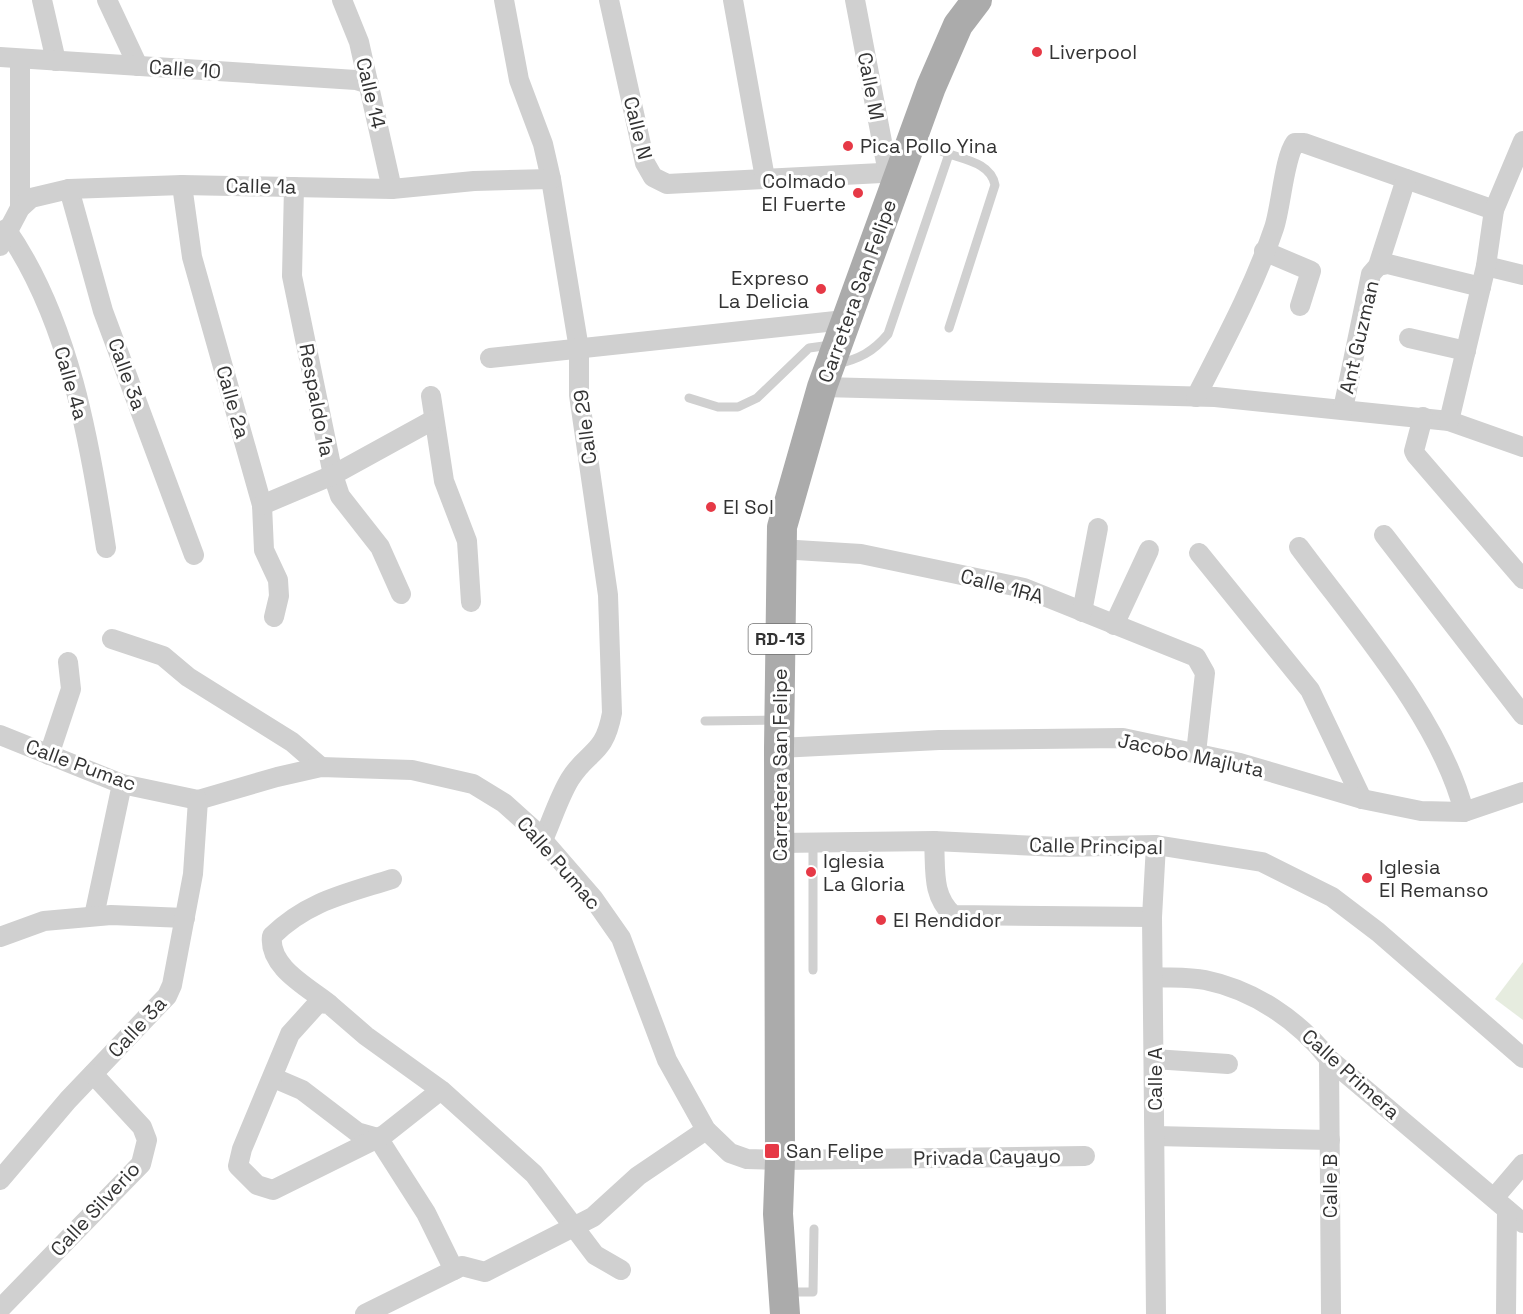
<svg xmlns="http://www.w3.org/2000/svg" width="1523" height="1314" viewBox="0 0 1523 1314" font-family="'Space Grotesk',sans-serif">
<style>
.green{fill:#e6ecdf}
.lines{fill:none;stroke-linecap:round;stroke-linejoin:round}
.lane{stroke:#d0d0d0;stroke-width:9}
.street{stroke:#d0d0d0;stroke-width:20}
.primary{stroke:#ababab;stroke-width:30}
.poi-dot{fill:#e63946;stroke:#fff;stroke-width:2}
.labels{text-anchor:middle;stroke-width:6;stroke-linejoin:round;paint-order:stroke}
.shield{fill:#fff;stroke:#707070;stroke-width:1.5}
.shield-label{font-size:18px;font-weight:bold;fill:#333}
.poi-label{font-size:20px;fill:#333;stroke:#fff;text-anchor:start}
.street-label{font-size:20px;fill:#333;stroke:#fff}
</style>
<rect width="100%" height="100%" fill="#fff"/>
<path class="green" d="M 1523,962 L 1523,1020 L 1495,999 Z"/>
<g class="lines">
<g class="lane">
<path d="M 949,328 L 995,185 C 991,164 967,160 949,154"/>
<path d="M 837,364 C 859,359 873,352 888,334 L 949,154 L 917,142"/>
<path d="M 689,398 L 718,407 L 738,407 L 757,398 L 809,348 L 831,345"/>
<path d="M 705,721 L 775,720"/>
<path d="M 813,970 L 813,842"/>
<path d="M 789,1292 L 813,1292 L 814,1229"/>
</g>
<g class="street">
<path d="M 42,0 L 56,61"/>
<path d="M 107,0 L 138,66"/>
<path d="M 342,0 L 359,42 L 392,189"/>
<path d="M 504,0 L 519,80 L 543,144 L 551,179 L 579,349 L 579,395 L 608,595 L 612,713 C 604,756 589,749 570,779 C 559,797 552,820 543,840"/>
<path d="M 609,0 L 645,163 L 653,177 L 667,184 L 901,172"/>
<path d="M 733,0 L 765,178"/>
<path d="M 855,0 L 888,173"/>
<path d="M 0,57 L 356,80 L 369,84"/>
<path d="M 182,185 L 192,257 L 262,505 L 264,550 L 278,580 L 279,596 L 274,617"/>
<path d="M 294,187 L 292,276 L 333,475 L 340,496 L 380,547 L 401,594"/>
<path d="M 69,189 L 103,311 L 194,555"/>
<path d="M 20,208 L 20,59"/>
<path d="M 6,229 C 69,319 90,442 106,548"/>
<path d="M 0,246 L 20,208 L 31,198 L 69,189 L 182,185 L 392,189 L 474,181 L 551,179"/>
<path d="M 1264,251 L 1311,271 L 1300,306"/>
<path d="M 1378,266 L 1388,264 L 1481,287"/>
<path d="M 1486,266 L 1523,275"/>
<path d="M 1409,338 L 1466,351"/>
<path d="M 490,358 L 845,320"/>
<path d="M 822,387 L 1215,397 L 1449,421 L 1523,447"/>
<path d="M 431,396 L 444,481 L 467,541 L 471,602"/>
<path d="M 1196,397 C 1224,342 1254,287 1274,228 C 1281,208 1284,158 1295,143 L 1304,143 L 1494,210"/>
<path d="M 1343,409 L 1371,274 L 1378,266 L 1406,179"/>
<path d="M 1423,417 L 1414,451 L 1416,455 L 1523,579"/>
<path d="M 1449,421 L 1486,266 L 1494,210 L 1523,141"/>
<path d="M 262,505 L 333,475 L 433,420"/>
<path d="M 1384,535 L 1523,715"/>
<path d="M 1299,547 C 1355,623 1441,720 1464,812"/>
<path d="M 780,549 L 861,554 L 1024,588 L 1196,657 L 1205,673 L 1196,753"/>
<path d="M 1199,553 L 1310,690 L 1362,799"/>
<path d="M 1082,612 L 1098,528"/>
<path d="M 1114,625 L 1149,550"/>
<path d="M 112,639 L 163,656 L 188,677 L 292,742 L 321,767"/>
<path d="M 0,735 L 122,784 L 198,800 L 277,777 L 321,767 L 412,770 L 473,784 L 504,803 L 534,830 L 593,898 L 621,938 L 667,1060 L 706,1130 L 730,1153 L 747,1159 L 780,1160 L 1085,1156"/>
<path d="M 779,748 L 939,740 L 1123,738 L 1240,763 L 1362,799 L 1421,811 L 1464,812 L 1523,792"/>
<path d="M 49,755 L 71,689 L 68,662"/>
<path d="M 934,841 C 936,869 931,895 953,915 L 1152,917"/>
<path d="M 780,843 L 934,841 L 1059,847 L 1156,845 L 1262,862 L 1332,897 L 1378,932 L 1523,1058"/>
<path d="M 94,916 L 122,784"/>
<path d="M 0,937 L 44,921 L 111,915 L 185,918"/>
<path d="M 1154,977 C 1170,978 1189,977 1205,980 C 1254,990 1298,1020 1329,1059 L 1523,1223"/>
<path d="M 329,1004 C 308,987 268,967 272,936 C 308,901 345,894 392,879"/>
<path d="M 1154,1059 L 1228,1064"/>
<path d="M 1329,1059 L 1331,1314"/>
<path d="M 274,1078 L 302,1090 L 357,1132 L 378,1138 L 426,1213 L 454,1270"/>
<path d="M 441,1090 L 366,1036 L 329,1004 L 318,1003 L 290,1034 L 242,1149 L 238,1166 L 257,1185 L 273,1190 L 384,1135 L 441,1090 L 534,1174 L 595,1255 L 621,1270"/>
<path d="M 1155,1136 L 1330,1140"/>
<path d="M 0,1180 L 68,1100 L 167,996 L 172,985 L 193,874 L 198,800"/>
<path d="M 1494,1198 L 1523,1164"/>
<path d="M 0,1309 L 141,1164 L 147,1140 L 142,1127 L 93,1074"/>
<path d="M 365,1314 L 462,1266 L 485,1272 L 593,1217 L 638,1176 L 706,1130"/>
<path d="M 1156,1314 L 1152,917 L 1156,845"/>
<path d="M 1506,1314 L 1507,1210"/>
</g>
<path class="primary" d="M 785,1314 L 778,1214 L 780,1160 L 779,748 L 782,527 L 822,387 L 931,87 L 958,25 L 977,0"/>
</g>
<g class="poi-dot">
<circle cx="1037" cy="52" r="6"/>
<circle cx="848" cy="146" r="6"/>
<circle cx="858" cy="193" r="6"/>
<circle cx="821" cy="289" r="6"/>
<circle cx="711" cy="507" r="6"/>
<circle cx="811" cy="872" r="6"/>
<circle cx="1367" cy="878" r="6"/>
<circle cx="881" cy="920" r="6"/>
<rect x="764" y="1143" width="16" height="16" rx="3"/>
</g>
<g class="labels">
<rect class="shield" x="748.5" y="624" width="63" height="30" rx="4.5"/>
<g class="shield-label">
<text x="780" y="645">RD-13</text>
</g>
<g class="poi-label">
<text x="1049" y="59">Liverpool</text>
<text x="860" y="153">Pica Pollo Yina</text>
<text x="846" y="188" text-anchor="end">Colmado<tspan x="846" dy="23">El Fuerte</tspan></text>
<text x="809" y="285" text-anchor="end">Expreso<tspan x="809" dy="23">La Delicia</tspan></text>
<text x="723" y="514">El Sol</text>
<text x="823" y="868">Iglesia<tspan x="823" dy="23">La Gloria</tspan></text>
<text x="1379" y="874">Iglesia<tspan x="1379" dy="23">El Remanso</tspan></text>
<text x="893" y="927">El Rendidor</text>
<text x="786" y="1158">San Felipe</text>
</g>
<g class="street-label">
<text transform="translate(185 69) rotate(4)" y="7">Calle 10</text>
<text transform="translate(871 86) rotate(79)" y="7">Calle M</text>
<text transform="translate(371 93) rotate(77)" y="7">Calle 14</text>
<text transform="translate(638 128) rotate(76)" y="7">Calle N</text>
<text transform="translate(261 186) rotate(1)" y="7">Calle 1a</text>
<text transform="translate(857 291) rotate(-70)" y="7">Carretera San Felipe</text>
<text transform="translate(1359 337) rotate(-77)" y="7">Ant Guzman</text>
<text transform="translate(127 374) rotate(70)" y="7">Calle 3a</text>
<text transform="translate(71 383) rotate(74)" y="7">Calle 4a</text>
<text transform="translate(317 400) rotate(79)" y="7">Respaldo 1a</text>
<text transform="translate(233 402) rotate(74)" y="7">Calle 2a</text>
<text transform="translate(585 427) rotate(-97)" y="7">Calle 29</text>
<text transform="translate(1002 586) rotate(15)" y="7">Calle 1RA</text>
<text transform="translate(1191 755) rotate(12)" y="7">Jacobo Majluta</text>
<text transform="translate(81 765) rotate(20)" y="7">Calle Pumac</text>
<text transform="translate(780 765) rotate(-90)" y="7">Carretera San Felipe</text>
<text transform="translate(1096 846) rotate(1)" y="7">Calle Principal</text>
<text transform="translate(559 863) rotate(49)" y="7">Calle Pumac</text>
<text transform="translate(137 1027) rotate(-47)" y="7">Calle 3a</text>
<text transform="translate(1351 1074) rotate(42)" y="7">Calle Primera</text>
<text transform="translate(1155 1079) rotate(-90)" y="7">Calle A</text>
<text transform="translate(987 1157) rotate(-1)" y="7">Privada Cayayo</text>
<text transform="translate(1330 1186) rotate(-90)" y="7">Calle B</text>
<text transform="translate(95 1209) rotate(-47)" y="7">Calle Silverio</text>
</g>
</g>
</svg>
